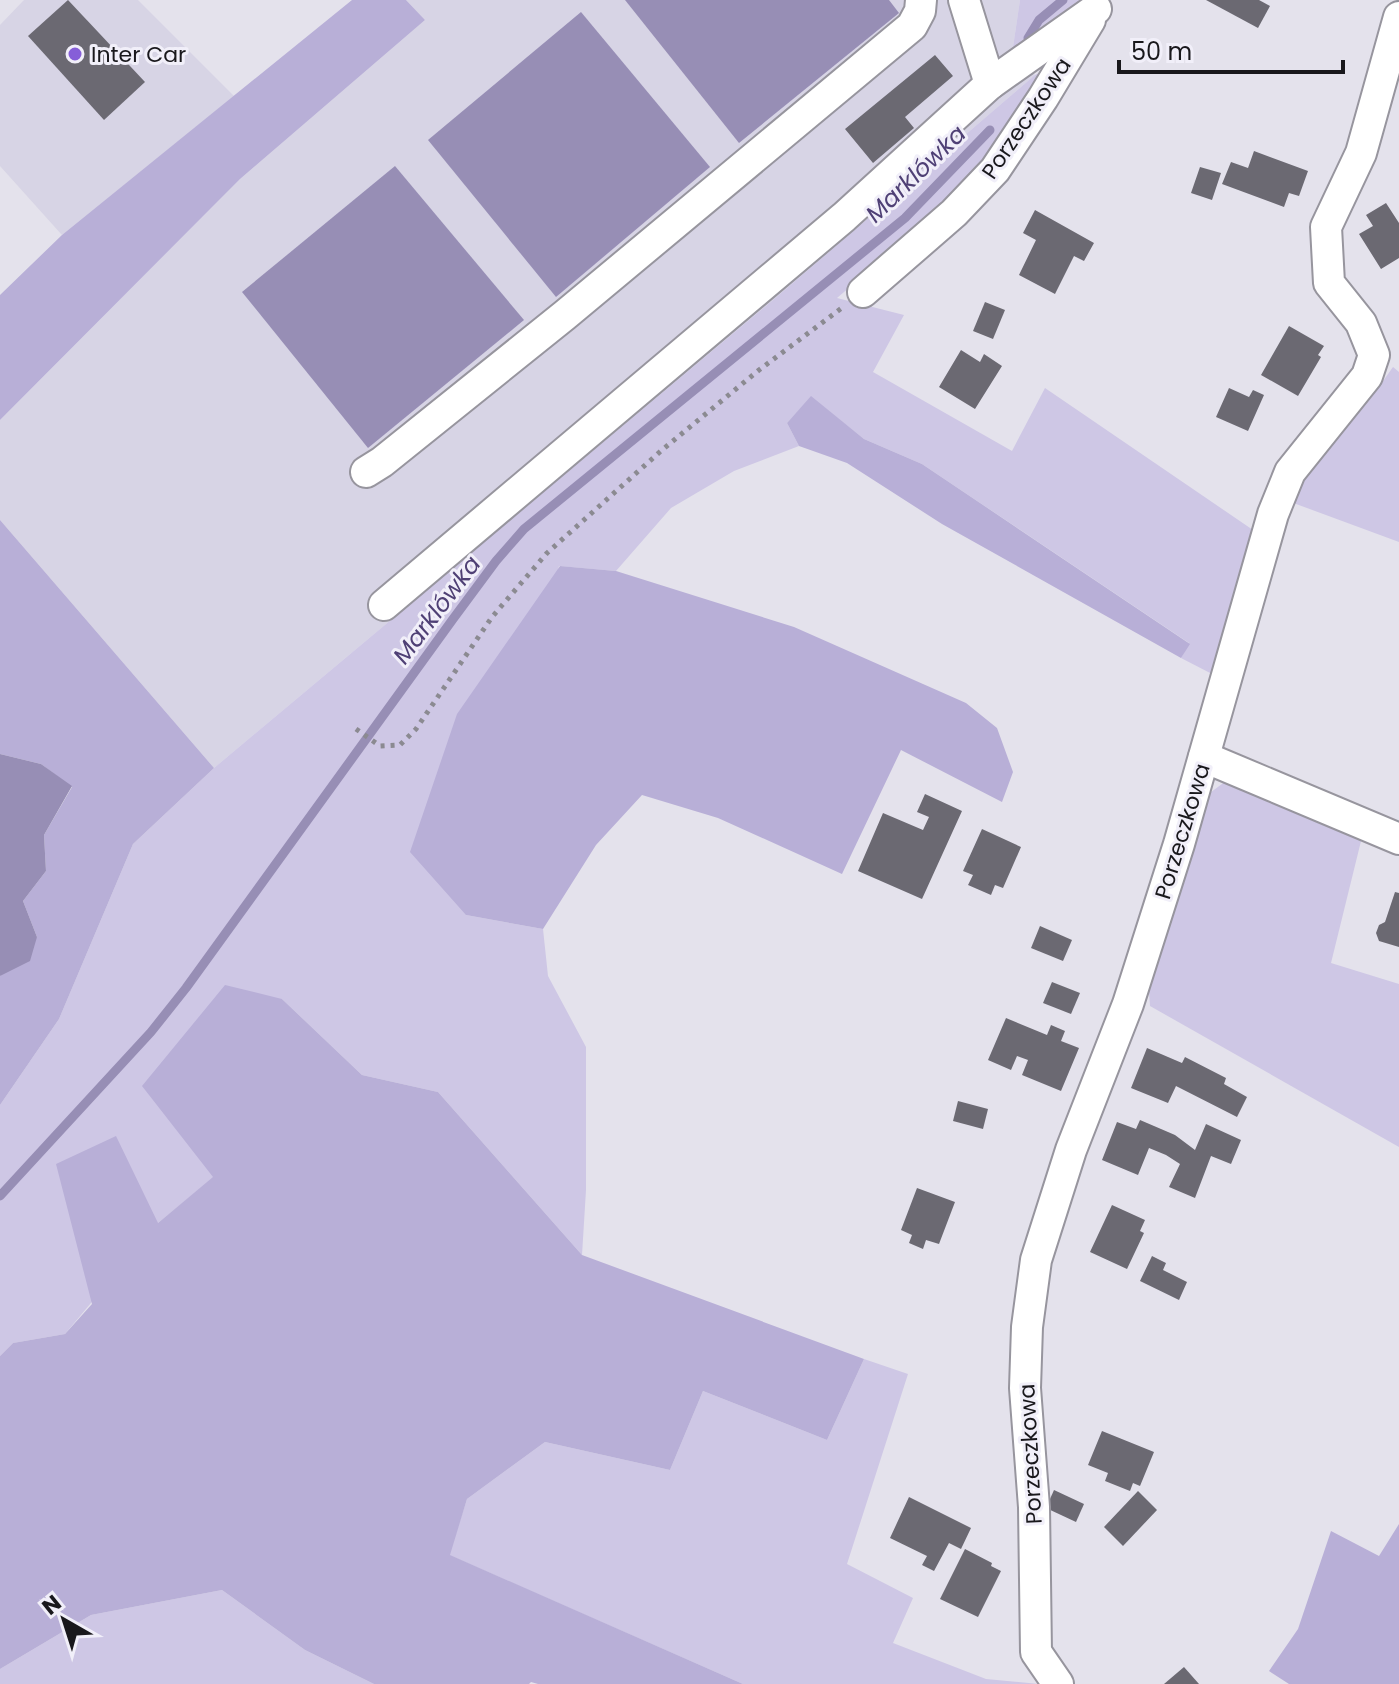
<svg xmlns="http://www.w3.org/2000/svg" width="1399" height="1684" viewBox="0 0 1399 1684" font-family="Poppins,sans-serif">
<style>
.built{fill:#d7d4e5}
.green{fill:#cec7e5}
.forest{fill:#b8afd7}
.water{fill:#978eb5}
.lines{fill:none;stroke-linecap:round;stroke-linejoin:round}
.stream{stroke:#978eb5;stroke-width:9}
.building{fill:#6b6972}
.minor-casing{stroke:#97959e;stroke-width:34}
.path{stroke:#8b8a91;stroke-width:5;stroke-dasharray:4 6;stroke-linecap:butt}
.minor{stroke:#fff;stroke-width:30}
.poi-dot{fill:#865ed8;stroke:#f1eff9;stroke-width:3}
.labels{text-anchor:middle;stroke-width:6;stroke-linejoin:round;paint-order:stroke}
.poi-label{font-size:22px;fill:#19181c;stroke:#f1eff9;text-anchor:start}
.street-label{font-size:22px;fill:#19181c;stroke:#f1eff9}
.water-label{font-size:24px;font-style:italic;fill:#4f4075;stroke:#f1eff9}
</style>
<rect width="100%" height="100%" fill="#e4e2ec"/>
<g class="built">
<path d="M 24,0 L 138,0 L 234,96 L 62,235 L 0,166 L 0,25 Z"/>
<path d="M 406,0 L 1020,0 L 1013,47 L 1035,75 L 773,300 L 214,768 L 0,520 L 0,420 L 240,179 L 425,20 Z"/>
</g>
<g class="green">
<path d="M 1020,0 L 1085,0 L 1041,39 L 1013,47 Z"/>
<path d="M 1052,66 L 973,182 L 837,298 L 904,315 L 873,372 L 1012,451 L 1045,388 L 1253,530 L 1214,675 L 1181,658 L 1189,643 L 922,464 L 864,439 L 811,397 L 787,423 L 799,446 L 734,471 L 671,508 L 616,571 L 559,566 L 466,915 L 543,929 L 548,976 L 586,1047 L 586,1190 L 582,1255 L 438,1092 L 362,1075 L 282,999 L 214,1177 L 158,1223 L 65,1334 L 13,1343 L 0,1356 L 0,1105 L 59,1019 L 133,844 L 214,768 L 773,300 L 1035,75 Z"/>
<path d="M 1393,367 L 1399,372 L 1399,542 L 1288,501 L 1325,444 L 1371,398 Z"/>
<path d="M 1226,781 L 1362,837 L 1331,963 L 1399,984 L 1399,1147 L 1150,1006 L 1148,978 L 1203,798 Z"/>
<path d="M 864,1359 L 908,1374 L 847,1564 L 913,1598 L 893,1643 L 986,1679 L 1039,1684 L 743,1684 L 449,1555 L 467,1499 L 545,1442 L 670,1470 L 703,1391 L 827,1440 Z"/>
<path d="M 222,1590 L 305,1650 L 374,1684 L 0,1684 L 0,1669 L 91,1615 Z"/>
</g>
<g class="forest">
<path d="M 352,0 L 406,0 L 425,20 L 240,179 L 0,420 L 0,295 L 62,235 Z"/>
<path d="M 811,396 L 864,439 L 922,464 L 1190,644 L 1181,658 L 942,524 L 847,463 L 799,446 L 787,423 Z"/>
<path d="M 0,520 L 214,768 L 133,844 L 59,1019 L 0,1105 L 0,976 L 37,937 L 23,901 L 46,871 L 44,835 L 72,787 L 41,764 L 0,754 Z"/>
<path d="M 560,566 L 616,571 L 794,627 L 966,703 L 997,728 L 1013,772 L 1002,802 L 901,750 L 842,874 L 718,818 L 642,795 L 596,845 L 543,929 L 466,915 L 410,852 L 457,714 Z"/>
<path d="M 225,985 L 282,999 L 362,1075 L 438,1092 L 582,1255 L 864,1359 L 827,1440 L 703,1391 L 670,1470 L 545,1442 L 467,1499 L 450,1555 L 743,1684 L 538,1684 L 531,1682 L 529,1684 L 374,1684 L 305,1650 L 222,1590 L 91,1615 L 0,1669 L 0,1356 L 13,1343 L 65,1334 L 92,1304 L 56,1164 L 116,1136 L 158,1223 L 213,1177 L 142,1086 Z"/>
<path d="M 1399,1524 L 1399,1684 L 1289,1684 L 1269,1671 L 1298,1629 L 1331,1531 L 1379,1556 Z"/>
</g>
<g class="water">
<path d="M 625,0 L 889,0 L 899,13 L 739,143 Z"/>
<path d="M 581,12 L 710,167 L 556,297 L 428,140 Z"/>
<path d="M 395,166 L 524,320 L 368,448 L 242,292 Z"/>
<path d="M 0,754 L 41,764 L 72,786 L 44,835 L 46,871 L 23,901 L 37,937 L 30,961 L 0,976 Z"/>
</g>
<g class="lines">
<g class="stream">
<path d="M 1028,38 L 1039,20 L 1063,0"/>
<path d="M 0,1196 L 151,1032 L 186,988 L 453,619 L 496,561 L 524,529 L 905,218 L 990,130"/>
</g>
</g>
<g class="building">
<path d="M 68,0 L 145,82 L 104,120 L 28,36 Z"/>
<path d="M 1206,0 L 1259,0 L 1270,6 L 1258,28 Z"/>
<path d="M 935,55 L 953,76 L 905,117 L 914,128 L 873,163 L 845,129 Z"/>
<path d="M 1254,151 L 1308,171 L 1299,196 L 1289,193 L 1284,207 L 1222,184 L 1231,162 L 1248,168 Z"/>
<path d="M 1200,167 L 1221,173 L 1212,200 L 1191,193 Z"/>
<path d="M 1386,203 L 1399,223 L 1399,258 L 1381,269 L 1359,234 L 1373,226 L 1366,215 Z"/>
<path d="M 1035,210 L 1094,243 L 1084,261 L 1074,256 L 1055,294 L 1019,275 L 1036,240 L 1023,233 Z"/>
<path d="M 985,302 L 1005,310 L 993,339 L 973,331 Z"/>
<path d="M 1289,326 L 1324,346 L 1318,355 L 1321,357 L 1298,396 L 1261,375 Z"/>
<path d="M 961,350 L 980,362 L 984,354 L 1002,366 L 975,409 L 939,387 Z"/>
<path d="M 1229,388 L 1249,397 L 1253,390 L 1264,395 L 1248,431 L 1216,417 Z"/>
<path d="M 925,794 L 962,811 L 922,899 L 858,871 L 883,813 L 923,830 L 929,817 L 917,812 Z"/>
<path d="M 982,829 L 1021,847 L 1003,888 L 995,885 L 991,895 L 968,885 L 973,875 L 963,871 Z"/>
<path d="M 1395,892 L 1399,893 L 1399,947 L 1379,941 L 1376,933 L 1379,925 L 1385,922 Z"/>
<path d="M 1040,926 L 1072,940 L 1063,961 L 1031,948 Z"/>
<path d="M 1052,982 L 1080,993 L 1071,1014 L 1043,1003 Z"/>
<path d="M 1006,1018 L 1047,1035 L 1051,1025 L 1065,1031 L 1061,1041 L 1079,1048 L 1061,1091 L 1022,1075 L 1028,1060 L 1017,1056 L 1011,1070 L 988,1060 Z"/>
<path d="M 1147,1048 L 1182,1063 L 1185,1057 L 1226,1078 L 1224,1084 L 1247,1097 L 1237,1117 L 1176,1086 L 1168,1103 L 1131,1088 Z"/>
<path d="M 958,1101 L 988,1109 L 983,1129 L 953,1121 Z"/>
<path d="M 1140,1120 L 1175,1135 L 1195,1150 L 1206,1124 L 1241,1140 L 1231,1164 L 1211,1156 L 1195,1198 L 1169,1187 L 1180,1164 L 1166,1155 L 1149,1148 L 1138,1175 L 1102,1160 L 1117,1122 L 1136,1129 Z"/>
<path d="M 917,1188 L 955,1202 L 939,1244 L 926,1240 L 923,1249 L 909,1243 L 912,1235 L 901,1230 Z"/>
<path d="M 1112,1205 L 1145,1220 L 1140,1231 L 1144,1233 L 1127,1269 L 1090,1252 Z"/>
<path d="M 1152,1256 L 1166,1263 L 1163,1270 L 1187,1282 L 1179,1300 L 1140,1281 Z"/>
<path d="M 1102,1431 L 1154,1452 L 1140,1486 L 1133,1483 L 1130,1491 L 1105,1481 L 1108,1473 L 1088,1465 Z"/>
<path d="M 1054,1490 L 1084,1504 L 1076,1522 L 1046,1508 Z"/>
<path d="M 1138,1491 L 1157,1510 L 1123,1546 L 1104,1527 Z"/>
<path d="M 909,1497 L 971,1528 L 961,1549 L 949,1543 L 934,1571 L 922,1565 L 927,1556 L 890,1538 Z"/>
<path d="M 965,1549 L 992,1563 L 991,1566 L 1001,1571 L 978,1617 L 940,1599 Z"/>
<path d="M 1184,1667 L 1199,1684 L 1164,1684 Z"/>
</g>
<g class="lines">
<g class="minor-casing">
<g id="minor">
<path d="M 964,0 L 990,84"/>
<path d="M 863,292 L 954,213 L 995,170 L 1043,98 L 1090,20"/>
<path d="M 366,472 L 382,462 L 565,315 L 912,26 L 920,11 L 921,0"/>
<path d="M 384,605 L 844,217 L 990,84 L 1096,9"/>
<path d="M 1204,757 L 1399,839"/>
<path d="M 1058,1684 L 1036,1652 L 1034,1507 L 1025,1388 L 1027,1327 L 1036,1260 L 1071,1150 L 1128,1004 L 1179,844 L 1273,514 L 1290,472 L 1367,376 L 1374,355 L 1361,323 L 1329,283 L 1326,227 L 1361,153 L 1399,17"/>
</g>
</g>
<path class="path" d="M 356,729 L 380,746 L 400,745 L 416,729 L 492,617 L 547,553 L 662,450 L 759,370 L 843,307"/>
<use href="#minor" class="minor"/>
</g>
<circle class="poi-dot" cx="75" cy="54" r="8"/>
<g class="labels">
<g class="poi-label">
<text x="91" y="62">Inter Car</text>
</g>
<g class="street-label">
<text transform="translate(1026 118) rotate(-56)" y="8">Porzeczkowa</text>
<text transform="translate(1182 831) rotate(-73)" y="8">Porzeczkowa</text>
<text transform="translate(1030 1454) rotate(-93)" y="8">Porzeczkowa</text>
</g>
<g class="water-label">
<text transform="translate(916 174) rotate(-44)" y="8">Marklówka</text>
<text transform="translate(437 610) rotate(-53)" y="8">Marklówka</text>
</g>
</g>
<g transform="translate(64 1620) rotate(321)" stroke="#f1eff9" stroke-width="6" paint-order="stroke">
<path d="M0-6L14 30L0 20L-14 30Z" fill="#19181c"/>
<text y="-12" font-size="22" font-weight="bold" text-anchor="middle" fill="#19181c">N</text>
</g>
<path d="M1119 60v12h224v-12" fill="none" stroke="#19181c" stroke-width="4"/>
<text x="1131" y="60" font-size="24" fill="#19181c" stroke="#f1eff9" stroke-width="6" paint-order="stroke">50 m</text>
</svg>
